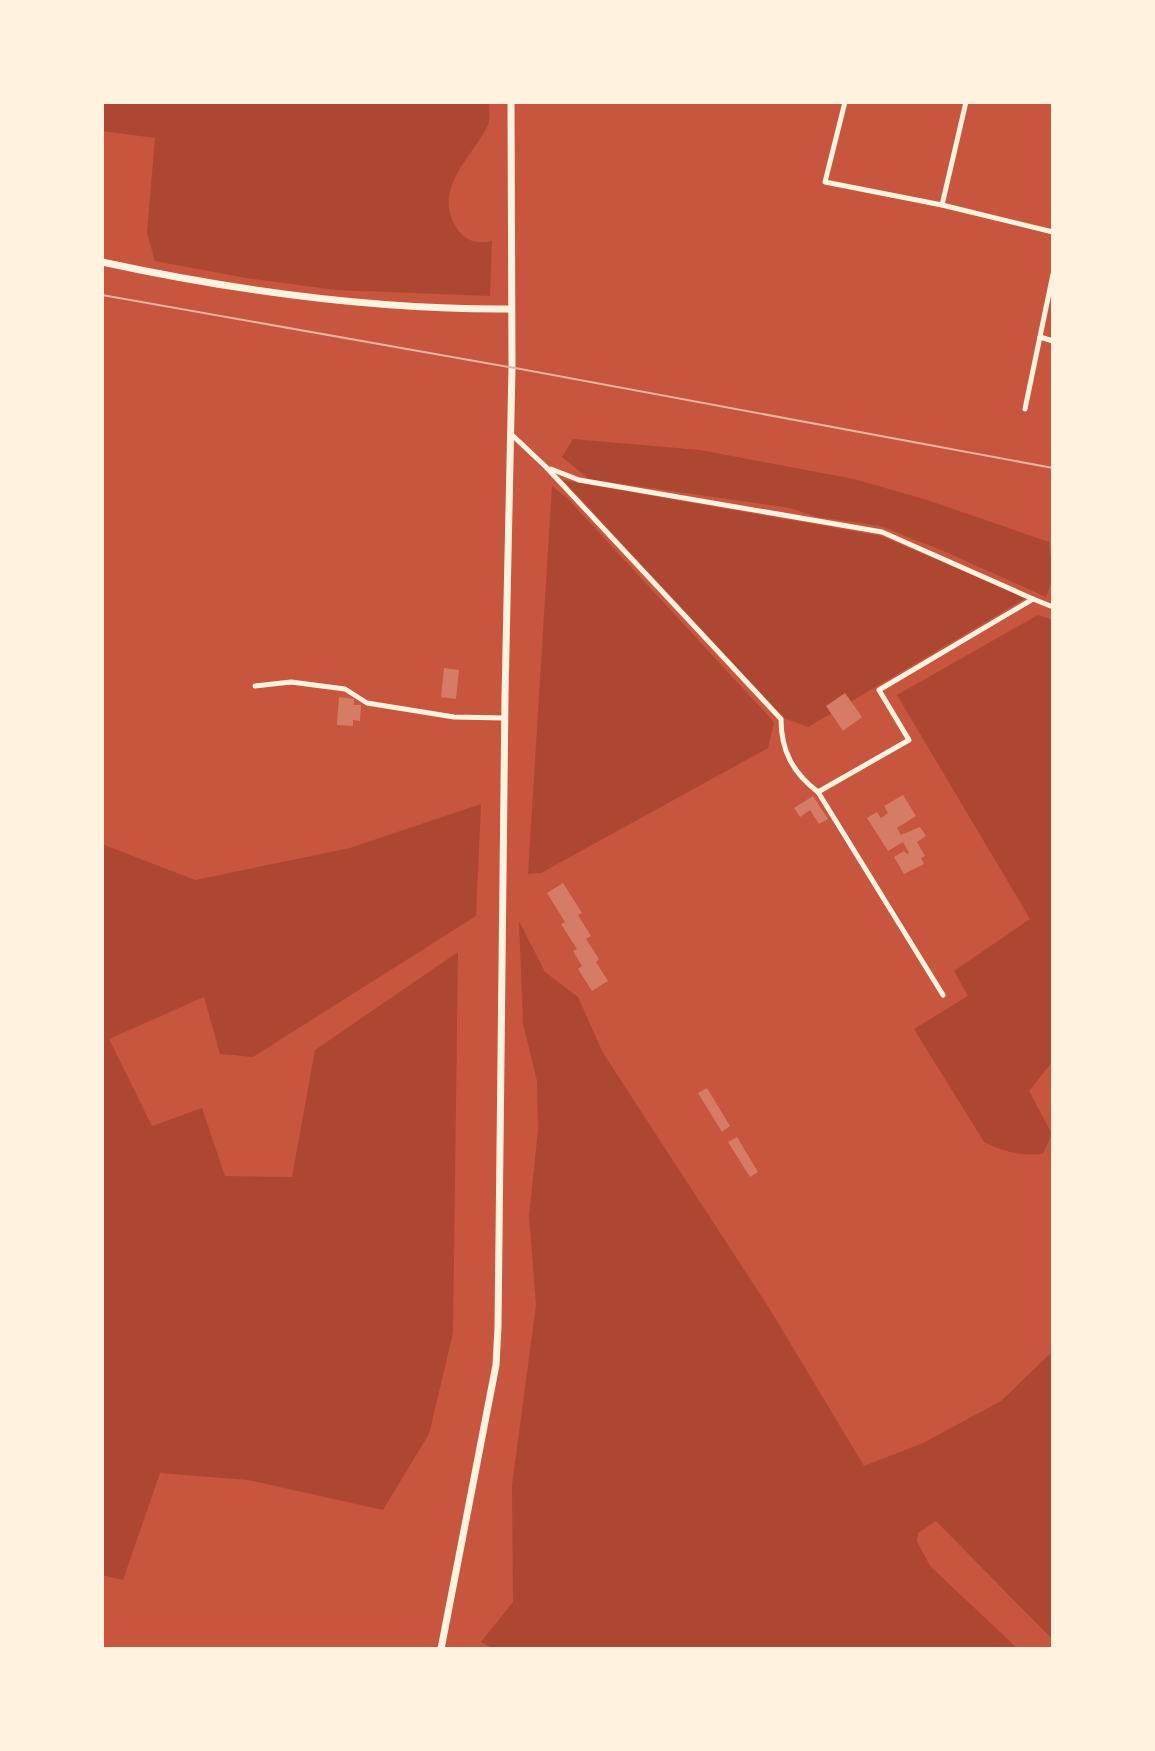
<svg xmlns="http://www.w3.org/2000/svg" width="1155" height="1751" viewBox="0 0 1155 1751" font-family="Spectral,serif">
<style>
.green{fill:#ae4732}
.building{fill:#d67c66}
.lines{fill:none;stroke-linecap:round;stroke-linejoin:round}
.minor{stroke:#fff3e0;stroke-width:5}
.primary{stroke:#fff3e0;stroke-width:7}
.rail{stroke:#e9b49f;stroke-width:2}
</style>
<rect width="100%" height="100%" fill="#c8553d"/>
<g class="green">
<path d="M 102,102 L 489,102 C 489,110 491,120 487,127 C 472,157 430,191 458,230 C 467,242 478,244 492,241 L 490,296 L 336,290 L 246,278 L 155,261 L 147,233 L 155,138 L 102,131 Z"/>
<path d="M 573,439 L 700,450 L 854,479 L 927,500 L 1049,542 L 1053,578 L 1046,597 L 948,553 L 881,526 L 817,517 L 790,508 L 589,479 L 562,457 Z"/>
<path d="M 563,480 L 881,536 L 1026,598 L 808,727 L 784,718 Z"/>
<path d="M 552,486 L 568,499 L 774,722 L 768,748 L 541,873 L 528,874 Z"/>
<path d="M 1038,615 L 1053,620 L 1053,1061 L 1029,1091 L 1052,1134 L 1043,1154 C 1021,1156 1003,1152 984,1142 L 914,1029 L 968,996 L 954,971 L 1030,919 L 897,695 Z"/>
<path d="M 481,804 L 476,916 L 253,1057 L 220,1054 L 204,997 L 109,1039 L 152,1126 L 202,1108 L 225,1176 L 292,1177 L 315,1050 L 458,952 L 453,1333 L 429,1434 L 383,1510 L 248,1480 L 160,1473 L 123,1580 L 102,1575 L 102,844 L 195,880 L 350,848 Z"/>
<path d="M 519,921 L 545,972 L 578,997 L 603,1053 L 769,1308 L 864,1466 L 923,1443 L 1001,1401 L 1053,1351 L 1053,1640 L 936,1521 L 918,1533 L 917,1541 L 930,1566 L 1018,1649 L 495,1649 L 481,1642 L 513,1602 L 512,1485 L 536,1305 L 529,1216 L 538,1130 L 537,1081 L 523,1024 Z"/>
</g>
<g class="building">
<path d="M 444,668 L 459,670 L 456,699 L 441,697 Z"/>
<path d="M 845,693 L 862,717 L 843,731 L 826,706 Z"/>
<path d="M 339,697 L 354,699 L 354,705 L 361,705 L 360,721 L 353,720 L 353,726 L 337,725 Z"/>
<path d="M 903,795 L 916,816 L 897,828 L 901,835 L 920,827 L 926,836 L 917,842 L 925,856 L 921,858 L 924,864 L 904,874 L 894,857 L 904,851 L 907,854 L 909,853 L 903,842 L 888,851 L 867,818 L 877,812 L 881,818 L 888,813 L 884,806 Z"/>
<path d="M 813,796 L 828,819 L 819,824 L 810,810 L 800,817 L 794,808 Z"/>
<path d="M 563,883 L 582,913 L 578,915 L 591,936 L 586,939 L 599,959 L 596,962 L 608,981 L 592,991 L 578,969 L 582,966 L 573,951 L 577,949 L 561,924 L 565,922 L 547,893 Z"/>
<path d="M 707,1088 L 730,1126 L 722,1132 L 698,1093 Z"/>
<path d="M 737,1137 L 758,1172 L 750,1177 L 728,1142 Z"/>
</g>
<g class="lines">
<g class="minor">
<path d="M 845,102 L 825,182 L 942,205 L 1053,232"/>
<path d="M 942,205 L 966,102"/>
<path d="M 1040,337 L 1053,341"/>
<path d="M 1025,409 L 1053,274"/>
<path d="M 510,433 L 546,467 L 781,719 C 781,751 793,773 818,792 L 943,995"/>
<path d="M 551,469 L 579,480 L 882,532 L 1033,599"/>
<path d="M 255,686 L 291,682 L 345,689 L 367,703 L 454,717 L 504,718"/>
<path d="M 818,792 L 909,740 L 879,690 L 1033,599 L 1053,607"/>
</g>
<g class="primary">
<path d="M 102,262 C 236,291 373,310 511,309"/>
<path d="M 441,1649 L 496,1365 L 498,1327 L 505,696 L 512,368 L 511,102"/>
</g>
<path class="rail" d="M 102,295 L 526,370 L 1053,468"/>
</g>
<rect width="1155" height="1751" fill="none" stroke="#fff3e0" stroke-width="208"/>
</svg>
